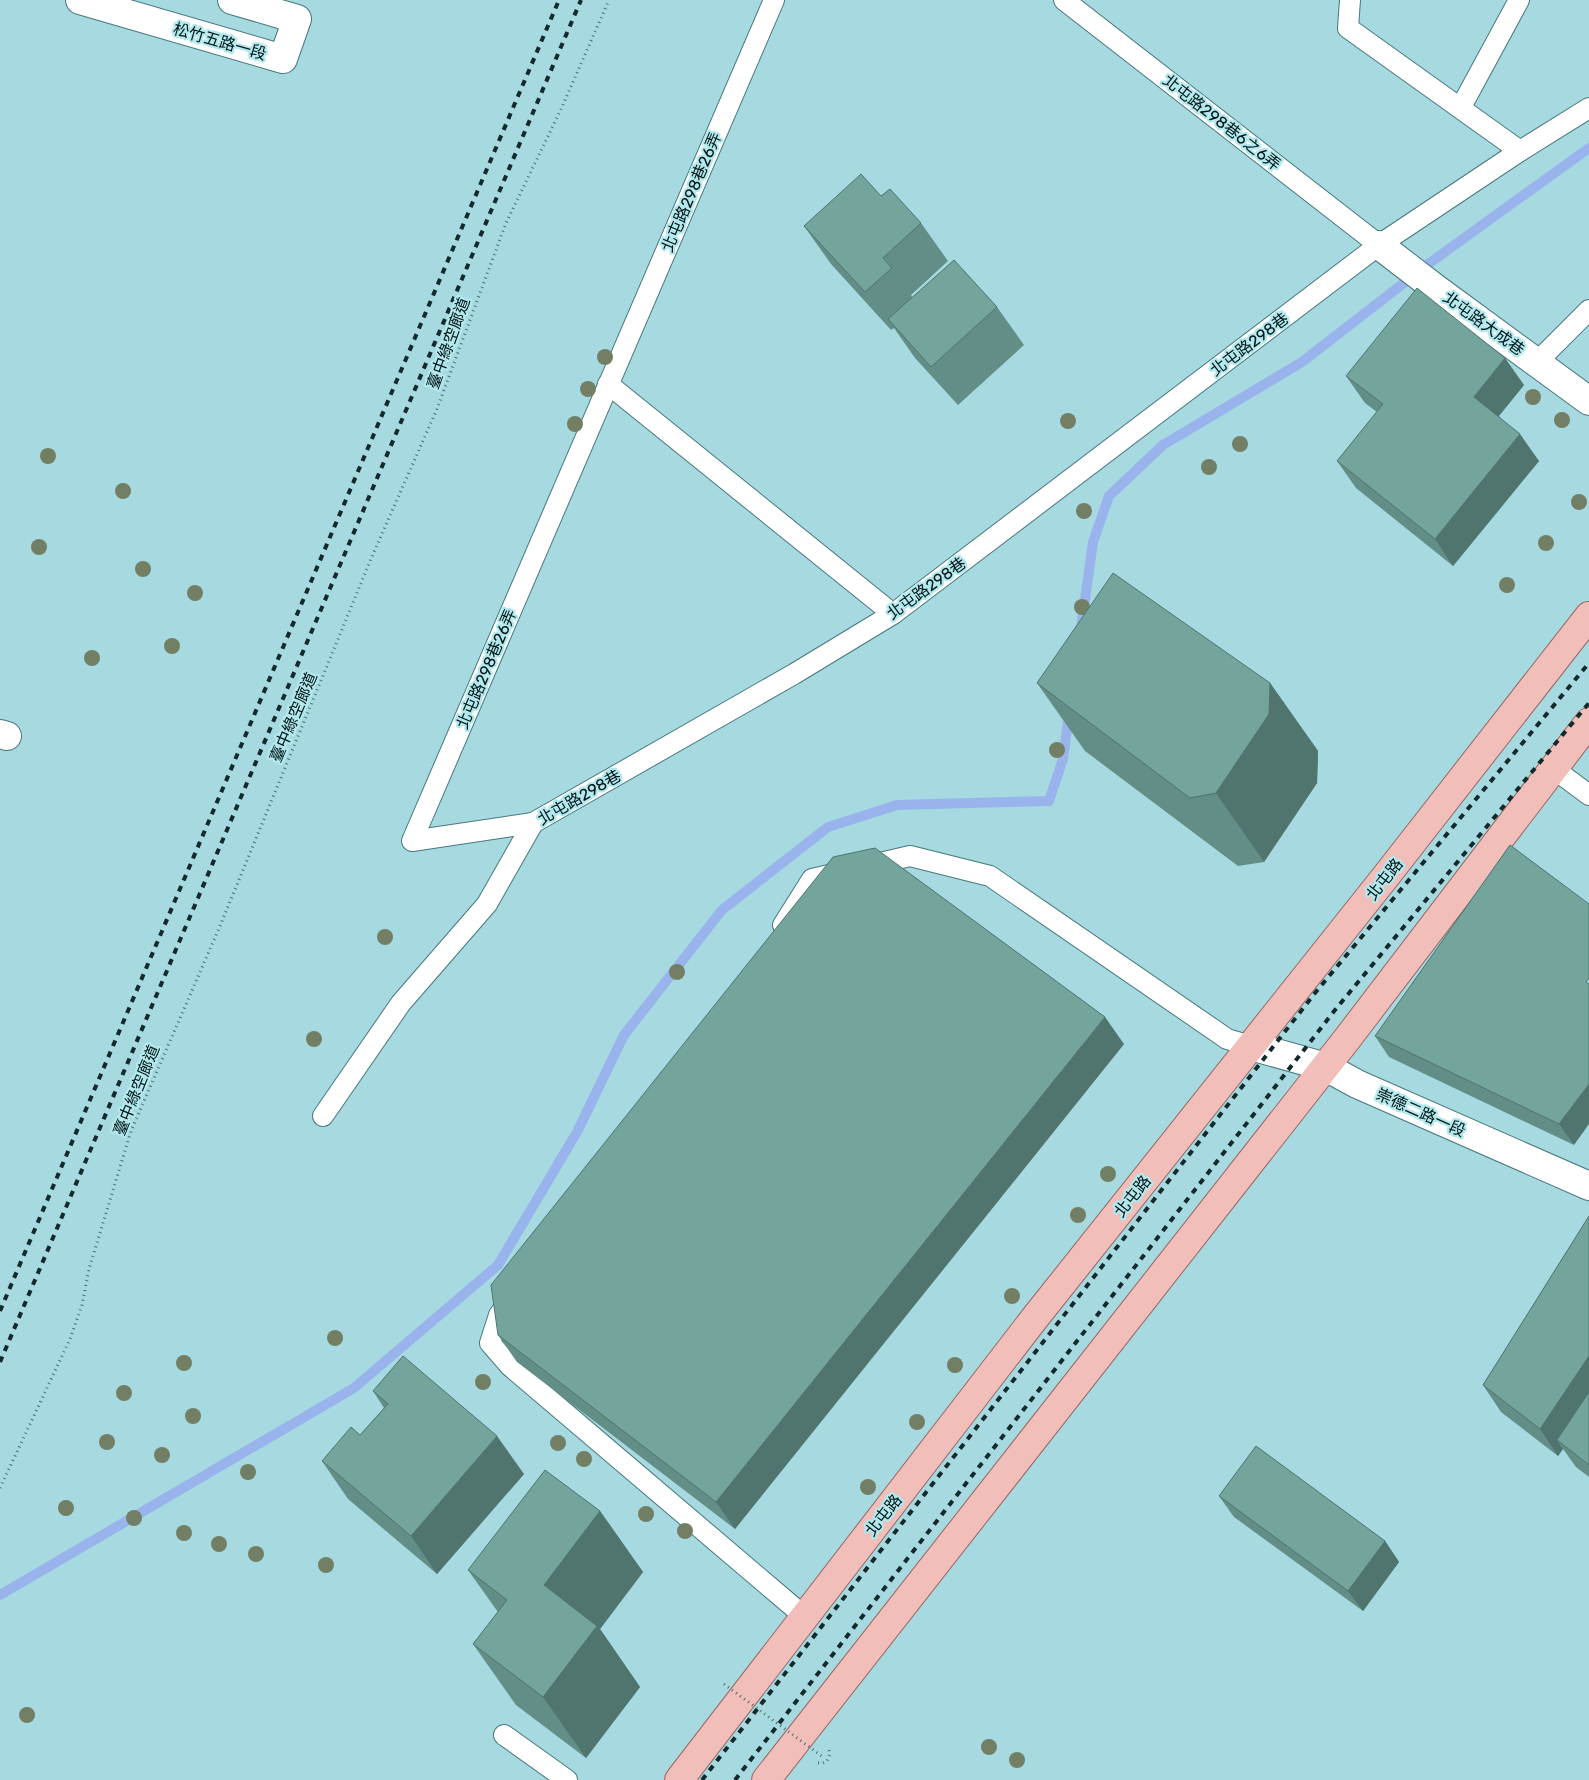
<svg xmlns="http://www.w3.org/2000/svg" width="1589" height="1780" viewBox="0 0 1589 1780" font-family="Rubik,'Noto Sans TC',sans-serif">
<style>
.lines{fill:none;stroke-linecap:round;stroke-linejoin:round}
.stream{stroke:#99b4ed;stroke-width:10}
.lane-casing{stroke:#47787d;stroke-width:22}
.street-casing{stroke:#47787d;stroke-width:30}
.secondary-casing{stroke:#47787d;stroke-width:30}
.primary-casing{stroke:#976663;stroke-width:30}
.path{stroke:#4c6e72;stroke-width:3;stroke-dasharray:1 4;stroke-linecap:butt}
.lane{stroke:#fff;stroke-width:20}
.street{stroke:#fff;stroke-width:28}
.secondary{stroke:#fff;stroke-width:28}
.primary{stroke:#f1beba;stroke-width:28}
.rail{stroke:#13292c;stroke-width:4;stroke-dasharray:6 6;stroke-linecap:butt}
.path-bridge{stroke:#4c6e72;stroke-width:3;stroke-dasharray:1 4;stroke-linecap:butt}
.tree{fill:#727f65}
.wall{fill:#638e87}
.shaded-wall{fill:#50746e}
.building{fill:#73a59d;stroke:#50746e}
.labels{text-anchor:middle;stroke-width:4.5;stroke-linejoin:round;paint-order:stroke}
.street-label{font-size:16px;fill:#021517;stroke:#b3e8ed}
</style>
<rect width="100%" height="100%" fill="#a6dae0"/>
<g class="lines">
<g class="stream">
<path d="M 1081,628 L 1093,542 L 1109,496 L 1163,445 L 1302,362 L 1431,262 L 1589,148"/>
<path d="M 0,1595 L 354,1388 L 498,1265 L 577,1132 L 624,1035 L 722,910 L 828,827 L 897,805 L 1049,801 L 1063,759 L 1069,714"/>
</g>
<g class="lane-casing">
<g id="lane">
<path d="M 1064,0 L 1379,245"/>
<path d="M 1350,0 L 1348,28 L 1520,151"/>
<path d="M 1461,107 L 1519,0"/>
<path d="M 1537,362 L 1589,310"/>
<path d="M 608,384 L 893,614"/>
<path d="M 1554,769 L 1589,795"/>
<path d="M 533,823 L 412,841 L 774,0"/>
<path d="M 783,925 L 812,879 L 910,856 L 990,876 L 1217,1032 L 1227,1039 L 1251,1046"/>
<path d="M 323,1116 L 401,1003 L 487,904 L 533,823 L 794,674 L 893,614 L 1379,245 L 1520,151 L 1589,108"/>
<path d="M 510,1300 L 499,1315 L 490,1343 L 510,1366 L 805,1617"/>
<path d="M 504,1735 L 567,1780"/>
</g>
</g>
<g class="street-casing">
<g id="street">
<path d="M 1379,245 L 1435,288 L 1589,401"/>
<path d="M 1251,1046 L 1326,1067 L 1357,1084 L 1589,1186"/>
</g>
</g>
<g class="secondary-casing">
<g id="secondary">
<path d="M 80,0 L 283,59 L 297,19 L 232,0"/>
<path d="M 0,734 L 7,736"/>
</g>
</g>
<g class="primary-casing">
<g id="primary">
<path d="M 679,1780 L 1034,1319 L 1390,871 L 1589,616"/>
<path d="M 766,1780 L 1347,1039 L 1589,722"/>
</g>
</g>
<g class="path">
<path d="M 0,1488 L 70,1339 L 82,1305 L 89,1269 L 131,1131 L 220,926 L 373,554 L 437,409 L 506,223 L 562,107 L 609,0"/>
<path d="M 818,1763 L 823,1763 L 827,1761 L 830,1754 L 829,1750"/>
</g>
<use href="#lane" class="lane"/>
<use href="#street" class="street"/>
<use href="#secondary" class="secondary"/>
<use href="#primary" class="primary"/>
<g class="rail">
<path d="M 0,1311 L 559,0"/>
<path d="M 0,1362 L 581,0"/>
<path d="M 702,1780 L 1315,993 L 1589,663"/>
<path d="M 735,1780 L 1335,1010 L 1589,703"/>
</g>
<path class="path-bridge" d="M 724,1684 L 823,1757"/>
</g>
<g class="tree">
<circle cx="605" cy="357" r="8"/>
<circle cx="588" cy="389" r="8"/>
<circle cx="1533" cy="397" r="8"/>
<circle cx="1562" cy="420" r="8"/>
<circle cx="1068" cy="421" r="8"/>
<circle cx="575" cy="424" r="8"/>
<circle cx="1240" cy="444" r="8"/>
<circle cx="48" cy="456" r="8"/>
<circle cx="1209" cy="467" r="8"/>
<circle cx="123" cy="491" r="8"/>
<circle cx="1579" cy="502" r="8"/>
<circle cx="1084" cy="511" r="8"/>
<circle cx="1546" cy="543" r="8"/>
<circle cx="39" cy="547" r="8"/>
<circle cx="143" cy="569" r="8"/>
<circle cx="1507" cy="585" r="8"/>
<circle cx="195" cy="593" r="8"/>
<circle cx="1082" cy="607" r="8"/>
<circle cx="172" cy="646" r="8"/>
<circle cx="92" cy="658" r="8"/>
<circle cx="1057" cy="750" r="8"/>
<circle cx="385" cy="937" r="8"/>
<circle cx="677" cy="972" r="8"/>
<circle cx="314" cy="1039" r="8"/>
<circle cx="1108" cy="1174" r="8"/>
<circle cx="1078" cy="1215" r="8"/>
<circle cx="1012" cy="1296" r="8"/>
<circle cx="335" cy="1338" r="8"/>
<circle cx="184" cy="1363" r="8"/>
<circle cx="955" cy="1365" r="8"/>
<circle cx="483" cy="1382" r="8"/>
<circle cx="124" cy="1393" r="8"/>
<circle cx="193" cy="1416" r="8"/>
<circle cx="917" cy="1422" r="8"/>
<circle cx="107" cy="1442" r="8"/>
<circle cx="558" cy="1443" r="8"/>
<circle cx="162" cy="1455" r="8"/>
<circle cx="584" cy="1459" r="8"/>
<circle cx="248" cy="1472" r="8"/>
<circle cx="868" cy="1487" r="8"/>
<circle cx="66" cy="1508" r="8"/>
<circle cx="646" cy="1514" r="8"/>
<circle cx="134" cy="1518" r="8"/>
<circle cx="685" cy="1531" r="8"/>
<circle cx="184" cy="1533" r="8"/>
<circle cx="219" cy="1544" r="8"/>
<circle cx="256" cy="1554" r="8"/>
<circle cx="326" cy="1565" r="8"/>
<circle cx="27" cy="1715" r="8"/>
<circle cx="989" cy="1747" r="8"/>
<circle cx="1017" cy="1760" r="8"/>
</g>
<g class="wall">
<path d="M 881,196 L 921,223 L 948,261 L 911,295 L 912,297 L 997,307 L 1024,345 L 958,405 L 915,358 L 894,328 L 891,330 L 831,264 L 804,226 Z"/>
<path d="M 1346,376 L 1524,385 L 1499,416 L 1539,461 L 1453,566 L 1356,488 L 1337,461 L 1377,412 L 1365,403 Z"/>
<path d="M 1037,683 L 1270,683 L 1318,751 L 1317,783 L 1264,862 L 1238,866 L 1085,751 Z"/>
<path d="M 1510,845 L 1574,1145 L 1389,1057 L 1375,1036 Z"/>
<path d="M 1124,1044 L 735,1529 L 517,1362 L 498,1335 Z"/>
<path d="M 1589,1216 L 1589,1477 L 1576,1467 L 1563,1449 L 1558,1456 L 1501,1412 L 1483,1385 Z"/>
<path d="M 373,1391 L 524,1474 L 437,1574 L 348,1499 L 322,1461 L 360,1435 L 384,1408 Z"/>
<path d="M 1219,1496 L 1385,1541 L 1399,1562 L 1363,1611 L 1234,1517 Z"/>
<path d="M 600,1511 L 643,1572 L 600,1629 L 640,1687 L 586,1758 L 516,1705 L 473,1644 L 498,1612 L 468,1570 Z"/>
</g>
<g class="shaded-wall">
<path d="M 1505,358 L 1524,385 L 1493,423 L 1474,397 Z"/>
<path d="M 1520,434 L 1539,461 L 1453,566 L 1435,539 Z"/>
<path d="M 1270,683 L 1318,751 L 1317,783 L 1264,862 L 1216,793 Z"/>
<path d="M 1105,1017 L 1124,1044 L 735,1529 L 716,1502 Z"/>
<path d="M 1589,1084 L 1589,1124 L 1574,1145 L 1559,1124 Z"/>
<path d="M 1589,1356 L 1589,1411 L 1557,1440 L 1563,1449 L 1558,1456 L 1540,1429 Z"/>
<path d="M 497,1436 L 524,1474 L 437,1574 L 411,1536 Z"/>
<path d="M 600,1511 L 643,1572 L 600,1629 L 640,1687 L 586,1758 L 543,1697 L 544,1585 Z"/>
<path d="M 1385,1541 L 1399,1562 L 1363,1611 L 1348,1591 Z"/>
</g>
<g class="building">
<path d="M 861,174 L 881,196 L 890,189 L 921,223 L 883,258 L 892,268 L 865,292 L 804,226 Z"/>
<path d="M 954,260 L 997,307 L 931,367 L 888,319 Z"/>
<path d="M 1417,288 L 1505,358 L 1474,397 L 1520,434 L 1435,539 L 1337,461 L 1383,404 L 1346,376 Z"/>
<path d="M 1113,573 L 1270,683 L 1269,714 L 1216,793 L 1190,798 L 1037,683 Z"/>
<path d="M 1510,845 L 1589,904 L 1589,978 L 1586,982 L 1589,984 L 1589,1084 L 1559,1124 L 1375,1036 Z"/>
<path d="M 875,848 L 1105,1017 L 716,1502 L 498,1335 L 491,1285 L 833,857 Z"/>
<path d="M 1589,1216 L 1589,1356 L 1540,1429 L 1483,1385 Z"/>
<path d="M 403,1356 L 497,1436 L 411,1536 L 322,1461 L 351,1427 L 360,1435 L 388,1404 L 373,1391 Z"/>
<path d="M 1589,1392 L 1589,1465 L 1557,1440 Z"/>
<path d="M 1256,1446 L 1385,1541 L 1348,1591 L 1219,1496 Z"/>
<path d="M 545,1470 L 600,1511 L 544,1585 L 597,1626 L 543,1697 L 473,1644 L 507,1600 L 468,1570 Z"/>
</g>
<g class="labels">
<g class="street-label">
<text transform="translate(220 41) rotate(16)" y="6">松竹五路一段</text>
<text transform="translate(1222 122) rotate(38)" y="6">北屯路298巷6之6弄</text>
<text transform="translate(691 192) rotate(-67)" y="6">北屯路298巷26弄</text>
<text transform="translate(1484 323) rotate(36)" y="6">北屯路大成巷</text>
<text transform="translate(448 343) rotate(-70)" y="6">臺中綠空廊道</text>
<text transform="translate(1249 344) rotate(-37)" y="6">北屯路298巷</text>
<text transform="translate(926 588) rotate(-36)" y="6">北屯路298巷</text>
<text transform="translate(486 669) rotate(-67)" y="6">北屯路298巷26弄</text>
<text transform="translate(293 717) rotate(-67)" y="6">臺中綠空廊道</text>
<text transform="translate(579 797) rotate(-30)" y="6">北屯路298巷</text>
<text transform="translate(1384 879) rotate(-52)" y="6">北屯路</text>
<text transform="translate(136 1090) rotate(-68)" y="6">臺中綠空廊道</text>
<text transform="translate(1421 1112) rotate(24)" y="6">崇德二路一段</text>
<text transform="translate(1132 1196) rotate(-52)" y="6">北屯路</text>
<text transform="translate(883 1515) rotate(-52)" y="6">北屯路</text>
</g>
</g>
</svg>
